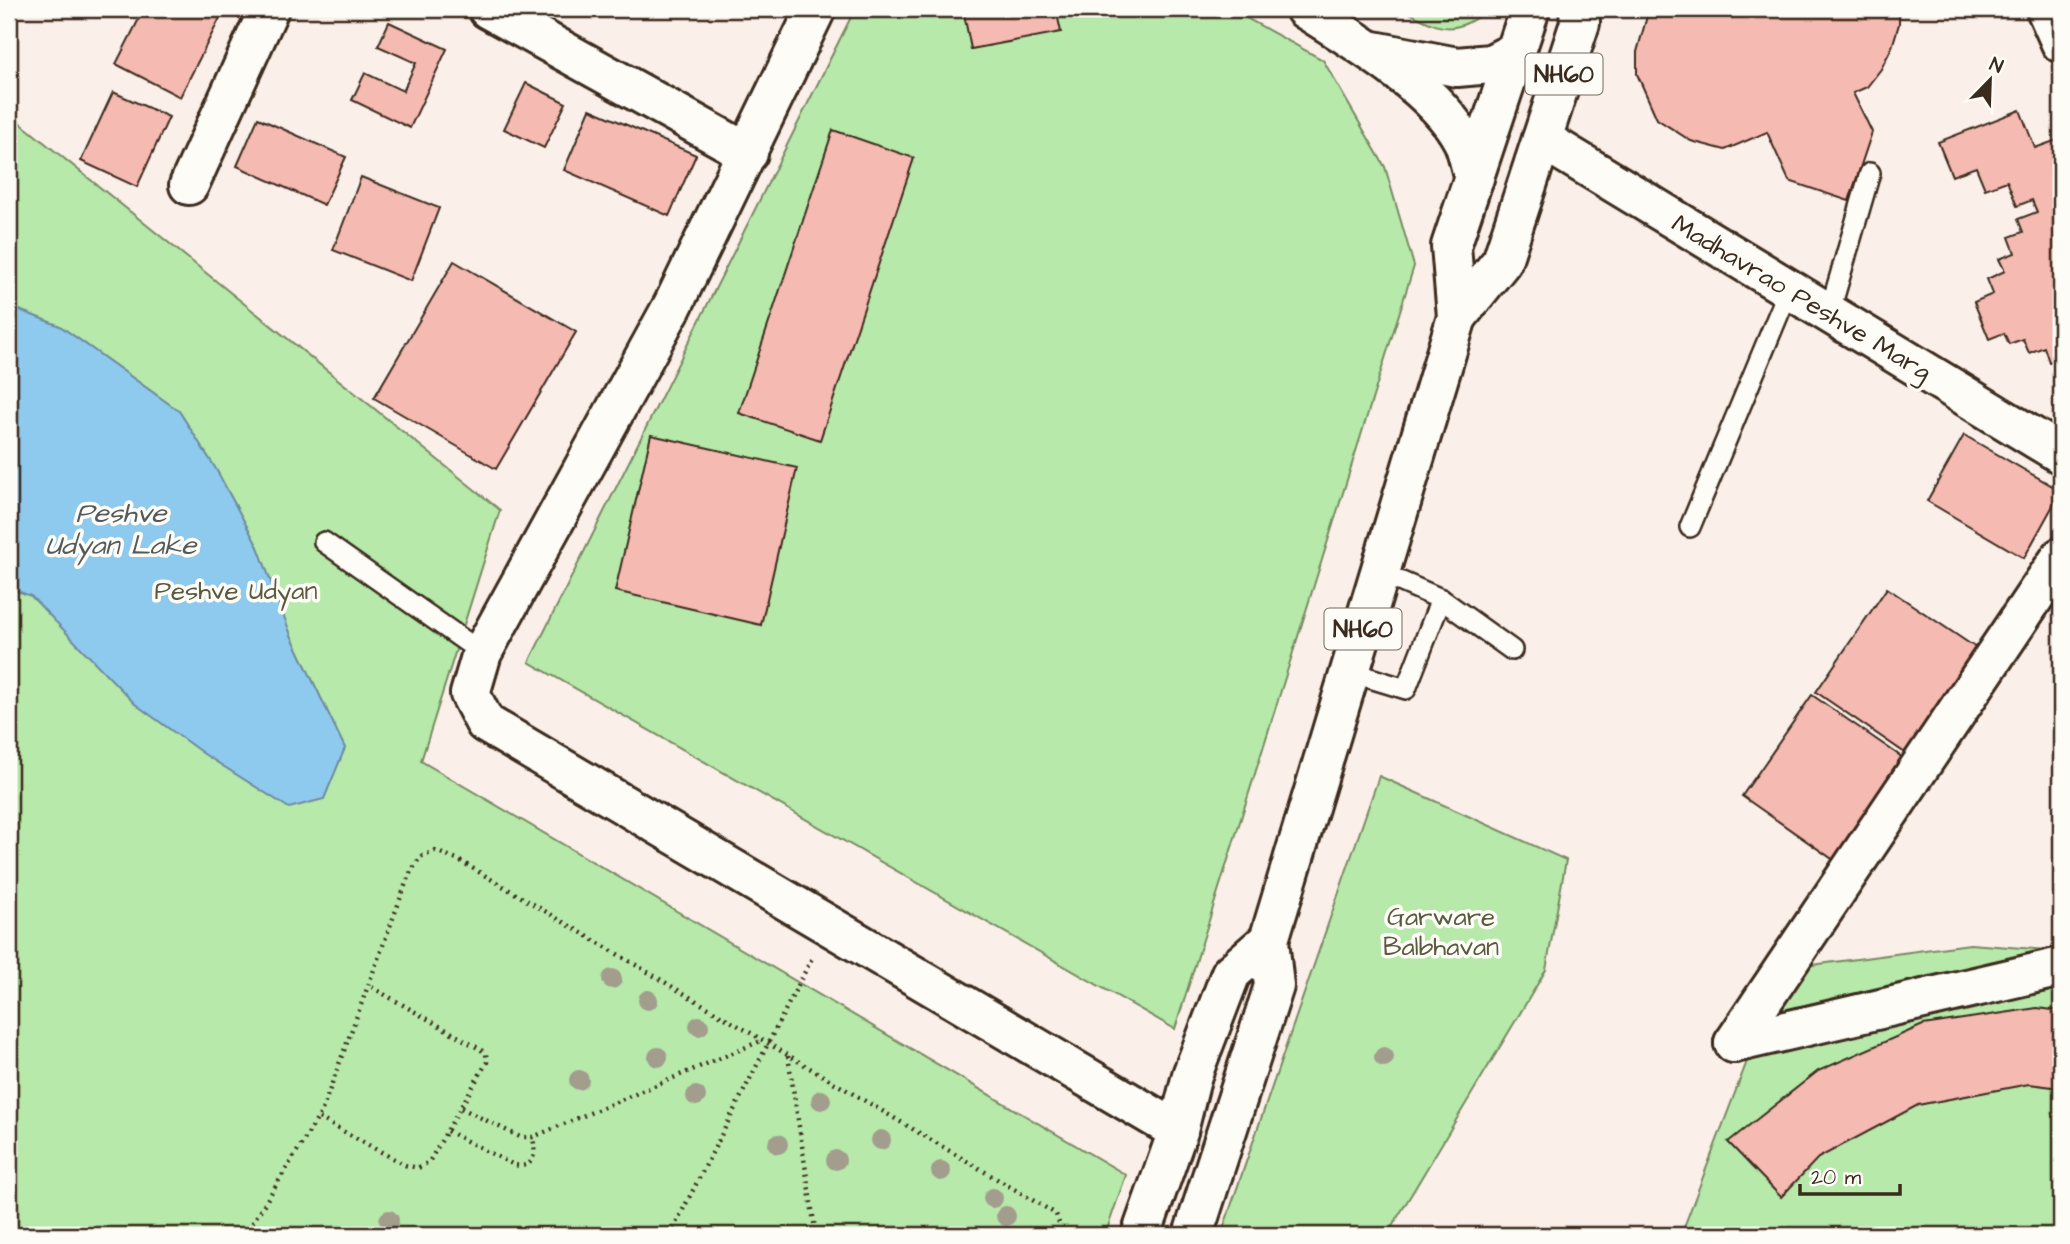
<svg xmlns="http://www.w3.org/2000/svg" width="2070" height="1244" viewBox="0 0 2070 1244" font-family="'Architects Daughter',sans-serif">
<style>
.green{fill:#b7e9aa;stroke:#798a64;stroke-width:2}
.water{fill:#8ecaee;stroke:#6d8a9b;stroke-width:2}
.building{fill:#f5bab1;stroke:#3b2a1e;stroke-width:2}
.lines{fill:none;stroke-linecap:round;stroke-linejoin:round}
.lane-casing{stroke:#3b2a1e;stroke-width:24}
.street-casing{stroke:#3b2a1e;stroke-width:44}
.secondary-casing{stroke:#3b2a1e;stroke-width:44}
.highway-casing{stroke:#3b2a1e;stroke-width:44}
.path{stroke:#3b2a1e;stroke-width:4.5;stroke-dasharray:2 5;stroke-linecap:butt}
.lane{stroke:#fdfcf7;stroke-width:19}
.street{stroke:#fdfcf7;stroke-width:38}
.secondary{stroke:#fdfcf7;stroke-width:38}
.highway{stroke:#fdfcf7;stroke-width:38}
.tree{fill:#a29d8d}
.labels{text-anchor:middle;stroke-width:7;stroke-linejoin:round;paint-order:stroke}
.shield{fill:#fdfcf7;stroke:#75695f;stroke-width:2}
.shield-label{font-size:24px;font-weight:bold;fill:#3b2a1e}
.street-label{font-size:26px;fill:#3b2a1e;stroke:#fdfcf7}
.park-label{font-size:26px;fill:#5a5a41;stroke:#fdfcf7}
.water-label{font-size:28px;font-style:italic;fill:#545a5c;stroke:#fdfcf7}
</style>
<rect width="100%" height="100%" fill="#fbefe9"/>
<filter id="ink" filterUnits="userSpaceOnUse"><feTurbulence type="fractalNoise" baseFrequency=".0143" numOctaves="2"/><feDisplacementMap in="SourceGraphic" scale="14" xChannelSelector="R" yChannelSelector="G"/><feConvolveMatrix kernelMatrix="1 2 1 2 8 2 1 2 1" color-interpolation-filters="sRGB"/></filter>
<g filter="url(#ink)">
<g class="green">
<path d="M 855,9 L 1230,9 L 1323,60 L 1385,167 L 1414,266 L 1175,1029 L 529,662 Z"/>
<path d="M 1402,9 L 1484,9 C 1480,17 1475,19 1467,23 C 1443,35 1424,20 1402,9 Z"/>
<path d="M 9,114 L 500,510 L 421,761 L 1126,1175 L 1105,1235 L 9,1235 Z"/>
<path d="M 1379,776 L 1566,860 L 1546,970 L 1387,1235 L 1221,1235 Z"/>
<path d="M 1970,944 L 2061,951 L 2061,1235 L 1681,1235 L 1782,969 Z"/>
</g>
<path class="water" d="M 9,306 L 60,326 L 179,411 L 216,469 L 258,547 L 291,635 L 345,748 L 324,799 L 289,808 L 204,754 L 135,704 L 31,596 L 9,588 Z"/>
<g class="building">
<path d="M 144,9 L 202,9 L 220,18 L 180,97 L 116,64 Z"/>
<path d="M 963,9 L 1056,9 L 1061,32 L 971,49 Z"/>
<path d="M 1899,9 L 1899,24 L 1892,47 L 1881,69 L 1867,87 L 1853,93 L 1872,132 L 1849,201 L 1789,181 L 1767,132 L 1725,150 L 1691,141 L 1657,119 L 1637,74 L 1637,52 L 1649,9 Z"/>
<path d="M 389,22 L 447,49 L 410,128 L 352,100 L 365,73 L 403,91 L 416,63 L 378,46 Z"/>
<path d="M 526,83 L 566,103 L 544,148 L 504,129 Z"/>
<path d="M 113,92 L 169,117 L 137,187 L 81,161 Z"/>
<path d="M 590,109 L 696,155 L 669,216 L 564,170 Z"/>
<path d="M 2020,110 L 2035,148 L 2057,140 L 2061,150 L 2061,178 L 2059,179 L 2061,186 L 2061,358 L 2049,362 L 2044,347 L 2029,353 L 2023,339 L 2009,344 L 2004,333 L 1989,339 L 1974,302 L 1993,294 L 1987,279 L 2005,271 L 1999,259 L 2015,253 L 2009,237 L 2023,232 L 2018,219 L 2037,212 L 2032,200 L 2017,206 L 2007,181 L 1985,189 L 1976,167 L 1952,176 L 1938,142 Z"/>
<path d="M 258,118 L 346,157 L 324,205 L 237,166 Z"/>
<path d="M 833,130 L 914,158 L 820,440 L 739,413 Z"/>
<path d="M 361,177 L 439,208 L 411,281 L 333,250 Z"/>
<path d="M 454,261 L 576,332 L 496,469 L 374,398 Z"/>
<path d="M 651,435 L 797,468 L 761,625 L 615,591 Z"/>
<path d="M 1964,435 L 2061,491 L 2024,558 L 1927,501 Z"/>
<path d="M 1887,588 L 1982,652 L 1911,757 L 1816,692 Z"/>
<path d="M 1812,695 L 1909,762 L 1838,863 L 1742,796 Z"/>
<path d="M 2037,1008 L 2061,1011 L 2061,1088 L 2029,1084 L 1918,1105 L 1818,1158 L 1781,1197 L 1728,1142 L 1818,1071 L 1923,1025 Z"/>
</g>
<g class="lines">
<g class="lane-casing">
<g id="lane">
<path d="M 1829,314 L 1870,173"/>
<path d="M 1690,527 L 1789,289"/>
<path d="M 324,542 L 482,653"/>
<path d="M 1381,573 L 1441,599 L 1512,650"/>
<path d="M 1350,672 L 1406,689 L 1441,599"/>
</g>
</g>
<g class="street-casing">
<g id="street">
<path d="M 488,9 L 748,153"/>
<path d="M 816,9 L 673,305 L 482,653 L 470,694 L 485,723 L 1178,1131"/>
<path d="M 189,185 L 269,9"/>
<path d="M 1734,1043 L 2061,557"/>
<path d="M 1734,1043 L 2061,967"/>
</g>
</g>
<g class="secondary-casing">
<g id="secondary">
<path d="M 1305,9 C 1354,40 1437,89 1463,141 C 1468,152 1470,166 1474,178"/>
<path d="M 2046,9 L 2061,43"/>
<path d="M 1374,51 L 1457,67 L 1491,64 L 1516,51"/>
<path d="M 1542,139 L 2061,454"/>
</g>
</g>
<g class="highway-casing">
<g id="highway">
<path d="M 1457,317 L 1502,261 L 1580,23 L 1579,9"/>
<path d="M 1141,1235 L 1178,1131 L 1192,1075 L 1231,973 L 1269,940"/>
<path d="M 1193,1235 L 1274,986 L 1269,940 L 1457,317 L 1451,246 L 1530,9"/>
</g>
</g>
<g class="path">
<path d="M 788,1056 L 816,1235"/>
<path d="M 461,1108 L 520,1137 L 533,1137 L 763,1040"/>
<path d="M 319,1118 L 405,1165 L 418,1168 L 429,1162 L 487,1062 L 486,1054 L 480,1049 L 368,985"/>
<path d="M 447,1131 L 514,1165 C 535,1169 536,1154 533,1137"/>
<path d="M 245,1235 L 321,1113 L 409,875 L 420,857 L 435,851 L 457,859 L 1056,1214 L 1063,1235"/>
<path d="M 670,1235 L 813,956"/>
</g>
<use href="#lane" class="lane"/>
<use href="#street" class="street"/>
<use href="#secondary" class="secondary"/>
<use href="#highway" class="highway"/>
</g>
<g class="tree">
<circle cx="612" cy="979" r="10"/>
<circle cx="648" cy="1000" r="10"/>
<circle cx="699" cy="1026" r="10"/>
<circle cx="658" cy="1057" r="10"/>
<circle cx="1384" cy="1057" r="10"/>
<circle cx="579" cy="1080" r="10"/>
<circle cx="696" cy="1096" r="10"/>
<circle cx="821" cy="1100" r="10"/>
<circle cx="881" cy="1140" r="10"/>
<circle cx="778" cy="1144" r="10"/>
<circle cx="836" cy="1160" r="10"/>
<circle cx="941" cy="1171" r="10"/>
<circle cx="993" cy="1198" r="10"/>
<circle cx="1006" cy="1216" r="10"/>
<circle cx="389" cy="1220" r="10"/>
</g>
</g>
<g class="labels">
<g class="shield">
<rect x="1525.5" y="53.5" width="77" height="41" rx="5"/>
<rect x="1324.5" y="608.5" width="77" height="41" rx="5"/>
</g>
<g class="shield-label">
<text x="1564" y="82">NH60</text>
<text x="1363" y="637">NH60</text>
</g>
<g class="street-label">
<text transform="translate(1802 297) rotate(31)" y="9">Madhavrao Peshve Marg</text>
</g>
<g class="park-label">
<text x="236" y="599">Peshve Udyan</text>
<text x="1441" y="925">Garware<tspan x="1441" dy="30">Balbhavan</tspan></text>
</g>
<g class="water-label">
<text x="121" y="522">Peshve<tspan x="121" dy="32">Udyan Lake</tspan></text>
</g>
</g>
<rect width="2070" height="1244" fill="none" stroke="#fdfcf7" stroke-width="35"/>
<rect x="18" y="18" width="2035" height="1209" fill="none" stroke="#3b2a1e" stroke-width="2.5" filter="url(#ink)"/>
<g transform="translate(1990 80) rotate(23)" stroke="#fdfcf7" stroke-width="5" paint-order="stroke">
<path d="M0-5L12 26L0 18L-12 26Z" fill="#3b2a1e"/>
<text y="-10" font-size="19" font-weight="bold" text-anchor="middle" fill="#3b2a1e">N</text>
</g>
<path d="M1800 1184v10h100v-10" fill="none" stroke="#3b2a1e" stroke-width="3.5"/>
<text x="1811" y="1184" font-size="21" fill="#3b2a1e" stroke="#fdfcf7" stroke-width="5" paint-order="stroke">20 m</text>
</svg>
